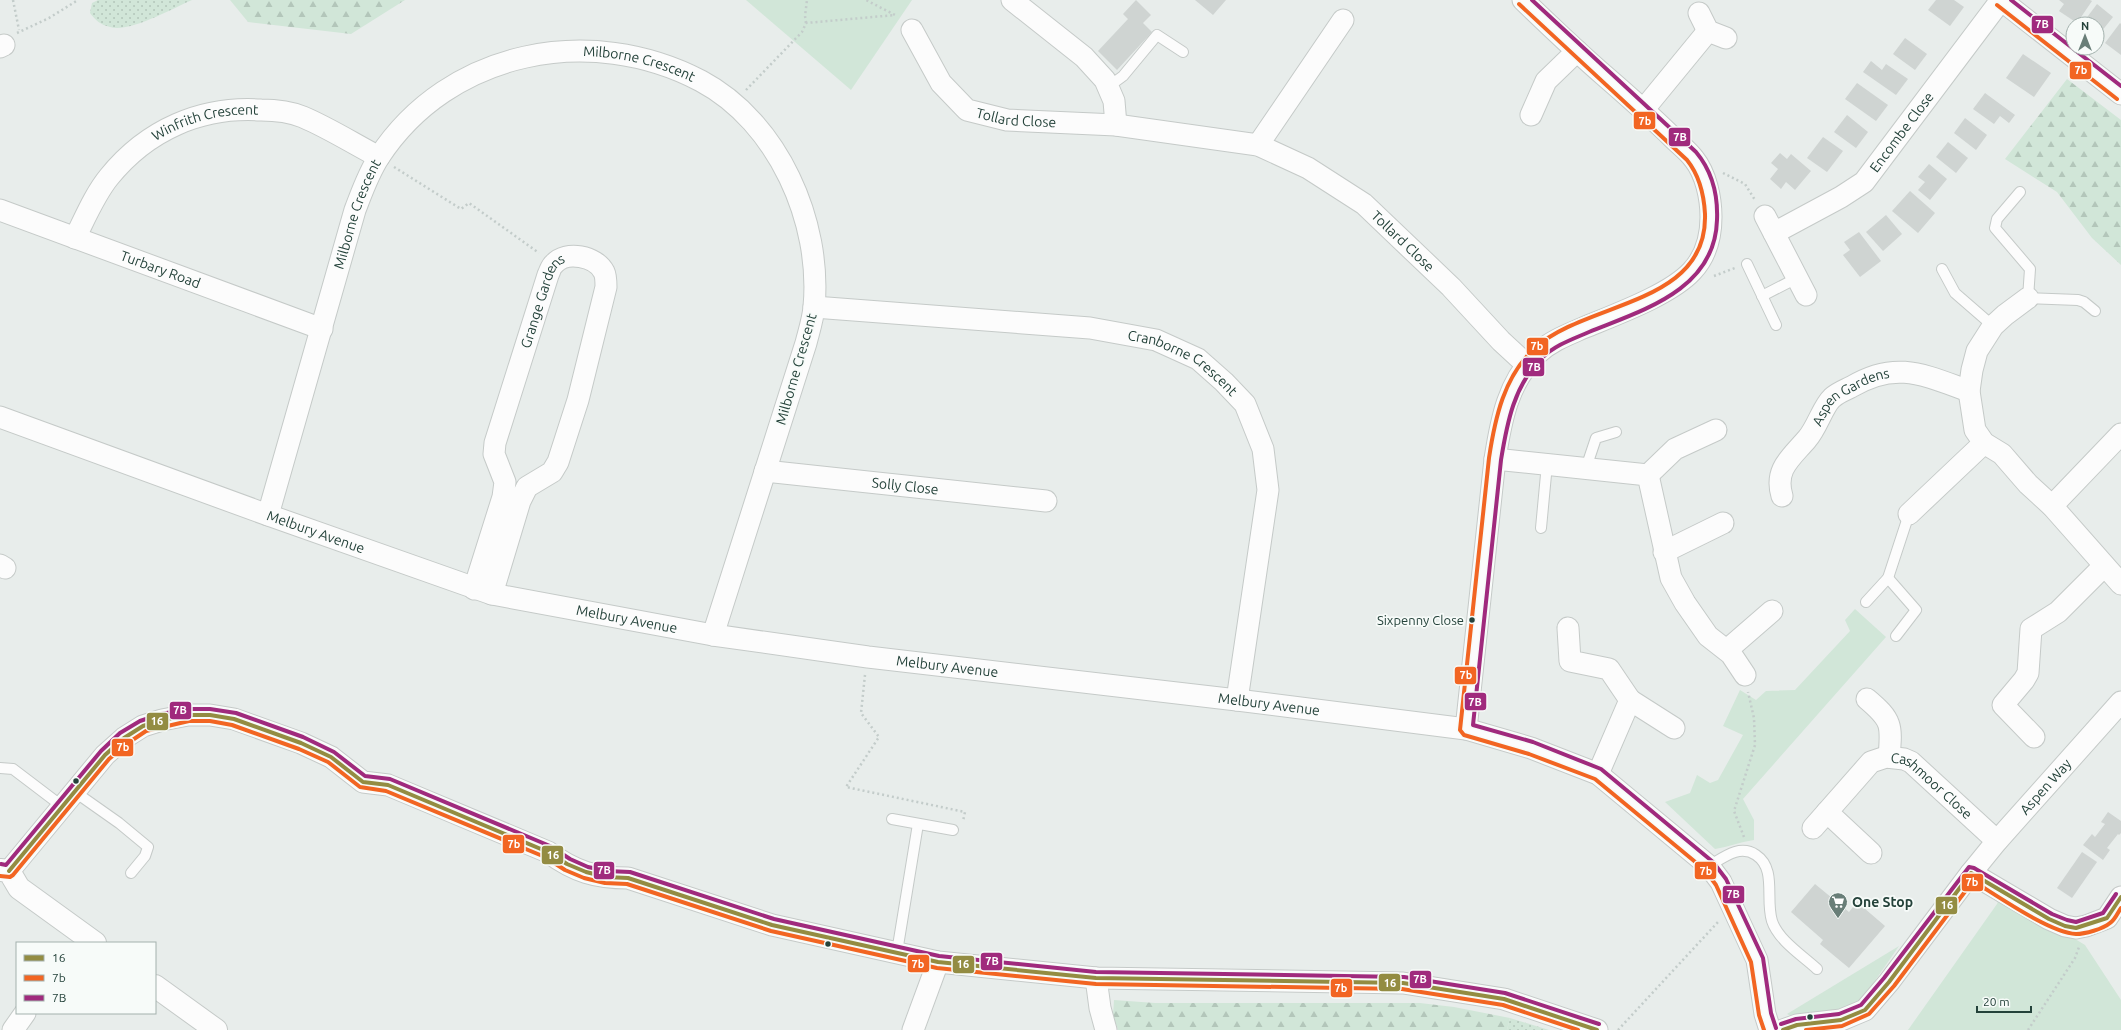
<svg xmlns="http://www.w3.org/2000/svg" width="2121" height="1030" viewBox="0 0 2121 1030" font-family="Ubuntu,sans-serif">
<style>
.green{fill:#d1e6d8}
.forest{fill:url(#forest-firs)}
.park{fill:url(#park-dots)}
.building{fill:#cfd4d2}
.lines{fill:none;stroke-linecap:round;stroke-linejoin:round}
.service-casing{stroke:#c5cac8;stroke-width:12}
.minor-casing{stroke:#c5cac8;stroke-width:23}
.tertiary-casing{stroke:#c5cac8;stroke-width:24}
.path{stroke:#c3ccca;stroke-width:2.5;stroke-dasharray:2 3;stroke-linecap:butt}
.service{stroke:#fcfcfc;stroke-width:10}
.minor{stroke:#fcfcfc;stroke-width:21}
.tertiary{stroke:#fcfcfc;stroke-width:22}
.bus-1-casing{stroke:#f7fbf9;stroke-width:7}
.bus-2-casing{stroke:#f7fbf9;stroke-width:7}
.bus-3-casing{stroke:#f7fbf9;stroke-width:7}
.bus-1{stroke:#938c42;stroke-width:4}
.bus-2{stroke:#f26522;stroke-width:4}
.bus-3{stroke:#a02a7d;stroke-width:4}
.bus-dot{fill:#24423a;stroke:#f7fbf9;stroke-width:1.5}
.labels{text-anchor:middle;stroke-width:3.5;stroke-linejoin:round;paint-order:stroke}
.bus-label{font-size:13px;fill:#24423a;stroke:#f7fbf9;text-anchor:end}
.street-label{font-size:14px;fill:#24423a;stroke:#f7fbf9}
.poi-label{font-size:14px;font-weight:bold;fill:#24423a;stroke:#f7fbf9;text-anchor:start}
.line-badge{stroke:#f7fbf9;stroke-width:1.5}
.badge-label{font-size:11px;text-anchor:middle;font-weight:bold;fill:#fff}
</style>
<defs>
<pattern id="forest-firs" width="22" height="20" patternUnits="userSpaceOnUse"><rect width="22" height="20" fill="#d1e6d8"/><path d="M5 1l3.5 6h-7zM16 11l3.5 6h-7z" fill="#b3c6ba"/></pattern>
<pattern id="park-dots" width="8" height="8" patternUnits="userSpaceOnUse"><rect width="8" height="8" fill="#d1e6d8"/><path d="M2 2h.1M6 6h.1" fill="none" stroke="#b3c6ba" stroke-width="1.8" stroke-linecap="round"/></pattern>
</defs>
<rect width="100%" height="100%" fill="#e8edeb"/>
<g class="green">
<path d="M 746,0 L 912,0 L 851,90 Z"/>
<path d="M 1855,609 L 1886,637 L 1743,799 L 1754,820 L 1754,840 C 1739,842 1729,847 1715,849 L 1665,802 L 1690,793 L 1697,775 L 1710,783 L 1718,780 L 1743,735 L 1723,726 L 1740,690 L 1756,700 L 1766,691 L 1795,690 L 1850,631 L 1845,620 Z"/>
<path d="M 2001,894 L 2085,945 L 2121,1000 L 2121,1030 L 1908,1030 L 1997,904 Z"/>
<path d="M 1899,946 L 1868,991 L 1851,1009 L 1797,1019 L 1787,1014 Z"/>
</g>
<g class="forest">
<path d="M 230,0 L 405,0 L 351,34 L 248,22 Z"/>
<path d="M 2067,79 L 2121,120 L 2121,265 L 2092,238 L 2057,192 L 2005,159 Z"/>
<path d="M 1114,1000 L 1155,1003 L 1420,1003 L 1454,1007 L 1510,1018 L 1507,1030 L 1118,1030 L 1113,1015 Z"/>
</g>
<g class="park">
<path d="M 98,0 L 192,0 C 173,8 130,33 110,27 C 101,25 95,20 90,13 L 92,3 Z"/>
<path d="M 1510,1018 L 1549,1030 L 1507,1030 Z"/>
</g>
<g class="building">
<path d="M 1136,0 L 1151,15 L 1143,23 L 1152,32 L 1117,70 L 1098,51 L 1128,19 L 1123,14 Z"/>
<path d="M 1195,0 L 1226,0 L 1213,15 Z"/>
<path d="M 1936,0 L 1954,0 L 1964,7 L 1950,26 L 1928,10 Z"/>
<path d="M 2059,0 L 2090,0 L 2092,1 L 2077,23 L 2059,11 L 2064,4 Z"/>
<path d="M 2097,4 L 2113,17 L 2097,37 L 2097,24 L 2082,24 Z"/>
<path d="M 2120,23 L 2121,24 L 2121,55 L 2105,43 Z"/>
<path d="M 1905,38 L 1927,54 L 1915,70 L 1893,54 Z"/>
<path d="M 2023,54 L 2051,73 L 2034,97 L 2006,78 Z"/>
<path d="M 1871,61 L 1882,70 L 1886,64 L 1908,79 L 1896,95 L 1863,72 Z"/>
<path d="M 1857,83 L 1888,105 L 1876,121 L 1845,99 Z"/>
<path d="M 1985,93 L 2015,115 L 2009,123 L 2000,116 L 1994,124 L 1973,109 Z"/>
<path d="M 1847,115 L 1868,132 L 1856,148 L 1834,132 Z"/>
<path d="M 1965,118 L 1987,135 L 1976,150 L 1954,133 Z"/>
<path d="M 1823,137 L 1843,151 L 1827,172 L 1807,158 Z"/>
<path d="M 1948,142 L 1968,158 L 1956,173 L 1936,157 Z"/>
<path d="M 1780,153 L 1787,159 L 1791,154 L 1811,171 L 1795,190 L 1786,182 L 1781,189 L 1770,179 L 1778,169 L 1771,163 Z"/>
<path d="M 1929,164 L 1947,179 L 1930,200 L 1918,190 L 1925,182 L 1918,177 Z"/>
<path d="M 1910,191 L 1935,213 L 1918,233 L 1892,211 Z"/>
<path d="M 1886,215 L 1902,234 L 1883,251 L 1866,232 Z"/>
<path d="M 1859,232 L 1881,261 L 1860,277 L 1843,255 L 1850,250 L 1844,242 Z"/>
<path d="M 2108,812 L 2121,821 L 2121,833 L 2119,835 L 2118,834 L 2107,848 L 2110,850 L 2103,860 L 2083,845 L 2092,834 L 2095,837 L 2105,824 L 2101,822 Z"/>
<path d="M 2082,852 L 2097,862 L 2072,898 L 2057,888 Z"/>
<path d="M 1815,884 L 1849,912 L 1857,902 L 1885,926 L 1849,968 L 1820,944 L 1823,940 L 1791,912 Z"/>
</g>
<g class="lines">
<g class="service-casing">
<g id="service">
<path d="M 1108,87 L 1123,76 L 1157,35 L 1183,52"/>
<path d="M 2020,192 L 1997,219 L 1995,228 L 2030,269 L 2028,298 L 2078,300 L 2084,302 L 2095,311"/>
<path d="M 1747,264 L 1776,325"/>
<path d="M 1942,269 L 1955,293 L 1993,326"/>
<path d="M 1762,296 L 1797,278"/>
<path d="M 1586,468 L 1596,438 L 1616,432"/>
<path d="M 1541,528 L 1547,464"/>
<path d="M 1888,578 L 1916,610 L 1896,636"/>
<path d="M 1866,602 L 1888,578 L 1909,514"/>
<path d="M 0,768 L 13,769 L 63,807"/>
<path d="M 75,792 L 119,823 L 148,847 L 145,856 L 131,873"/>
<path d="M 892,819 L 953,830"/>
<path d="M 1709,866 C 1724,857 1740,844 1756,855 C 1777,869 1765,899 1772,921 C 1778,940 1803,956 1817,969"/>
<path d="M 897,952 L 918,824"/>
</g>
</g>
<g class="minor-casing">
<g id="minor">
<path d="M 1012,0 L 1084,57 L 1105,80 L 1114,101 L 1116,125"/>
<path d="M 1699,13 L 1708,31 L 1726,38"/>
<path id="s1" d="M 912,30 L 941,83 L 967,110 L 1007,120 L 1116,125 L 1258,145 L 1308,168 L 1364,204 L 1451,287 L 1501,341 L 1527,365"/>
<path d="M 0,47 L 4,45"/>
<path d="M 1644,109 L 1708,31"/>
<path d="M 1531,115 L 1546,81 L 1577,51"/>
<path d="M 1258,145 L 1343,20"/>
<path id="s2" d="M 0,210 L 322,329"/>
<path d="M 1765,216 L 1806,295"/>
<path id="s3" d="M 1774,233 L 1841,197 L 1864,182 L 2001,0 L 2121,94"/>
<path id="s4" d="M 75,238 C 85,218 95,194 109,177 C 147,130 201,106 261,110 C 275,110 291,112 303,117 C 329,128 354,144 379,157"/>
<path d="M 2028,298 L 2005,315 L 1993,326 L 1977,351 L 1972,370 L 1969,391 L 1975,430 L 1984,443 L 2002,454 L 2028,484 L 2052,506 L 2121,584"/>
<path id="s5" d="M 814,307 L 1090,328 L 1156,340 L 1198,359 L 1224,382 L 1245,404 L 1263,449 L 1268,490 L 1237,700"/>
<path id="s6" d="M 0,417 L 268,515 L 492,594 L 713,635 L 868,657 L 1237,700 L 1466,729 L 1531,748 L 1598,774 L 1709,866 L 1721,882 L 1757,960 L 1765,1014 L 1770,1030"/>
<path d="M 1495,459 L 1648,475 L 1671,578 L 1685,603 L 1708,636 L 1731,654 L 1745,675"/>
<path id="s7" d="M 765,471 L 1046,501"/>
<path d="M 1648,475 L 1675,449 L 1716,430"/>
<path id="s8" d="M 1782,496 C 1774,469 1791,458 1807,439 C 1817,428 1823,406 1832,398 C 1837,393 1845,390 1851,387 C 1896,360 1924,375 1969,391"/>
<path d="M 2052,506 L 2121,434"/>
<path d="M 1909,514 L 1984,443"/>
<path id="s9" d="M 268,515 L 355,210 C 362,192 368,174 379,157 C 449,50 591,23 701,81 C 778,122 822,222 814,307 C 813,319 809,331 806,343 L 713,635"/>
<path d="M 1664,552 L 1723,523"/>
<path d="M 0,565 L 5,568"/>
<path id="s10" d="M 474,589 L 503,497 L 505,482 L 494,454 L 495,443 L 548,275 C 550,271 551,266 554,264 C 566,250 596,256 604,272 C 606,276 606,282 606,287 L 578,400 L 558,462 L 552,472 L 527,487 L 520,501 L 492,594"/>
<path d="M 1568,628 L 1570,661 L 1609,669 L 1630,700"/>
<path d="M 1727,650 L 1772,611"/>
<path d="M 1867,699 C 1892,720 1892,725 1889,757"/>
<path d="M 1466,729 L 1495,459 C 1501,420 1508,381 1538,353 C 1551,341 1567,335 1583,328 C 1614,315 1670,295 1692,271 C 1706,256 1711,237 1711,217 C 1711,198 1706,174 1694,159 C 1688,151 1680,145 1673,138 C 1652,117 1629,97 1606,77 C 1577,52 1550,26 1523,0"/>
<path d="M 2034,737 L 2003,705 L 2024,680 L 2028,673 L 2031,629 L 2058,612 L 2104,566"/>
<path d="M 1598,774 L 1630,700 L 1674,728"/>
<path d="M 1827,812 L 1871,853"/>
<path id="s11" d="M 1813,828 L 1871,762 L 1886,757 L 1904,759 L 1911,762 L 1997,841"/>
<path d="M 9,871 L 105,755 L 124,738 L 143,726 L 162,720 L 188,715 L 210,715 L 234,719 L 301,743 L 331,757 L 363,782 L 388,785 L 548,852 C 575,872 596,878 628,878 L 772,925 L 938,962 L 1096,978 L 1403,983 L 1504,999 L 1597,1030"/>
<path id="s12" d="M 1971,873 L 1997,841 L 2121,702"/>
<path d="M 1096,978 L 1100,1008 L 1106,1030"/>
<path d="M 13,1030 L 25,1013"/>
<path d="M 913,1030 L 938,962"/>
<path d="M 1783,1030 L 1797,1025 L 1841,1020 L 1865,1010 L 1889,982 L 1971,873 L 2049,919 L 2065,926 L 2076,928 L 2086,926 L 2107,918 L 2121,897"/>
</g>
</g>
<g class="tertiary-casing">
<g id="tertiary">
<path d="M 0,870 L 9,871 L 19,888 L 95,943"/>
<path d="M 155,986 L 216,1030"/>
</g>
</g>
<g class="path">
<path d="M 13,0 L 19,30"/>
<path d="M 806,23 L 805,16 L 807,0"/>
<path d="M 17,33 L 49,18 L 78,0"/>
<path d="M 746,90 L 802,32 L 806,23 L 895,15 L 866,0"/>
<path d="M 394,167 L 461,209 L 469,203 L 539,253"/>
<path d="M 1723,173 L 1745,184 L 1755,200"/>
<path d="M 1714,276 L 1735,268"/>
<path d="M 865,675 L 861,713 L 879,737 L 846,787 L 965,812 L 963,821"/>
<path d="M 1744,837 L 1734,811 L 1755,745 L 1754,718 L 1748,692"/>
<path d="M 1618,1030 L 1718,922"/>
<path d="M 2028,1030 L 2075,958 L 2079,947"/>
</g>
<use href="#service" class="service"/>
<use href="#minor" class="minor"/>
<use href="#tertiary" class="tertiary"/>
<g class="bus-1-casing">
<g id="bus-1">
<path d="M 9,871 L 105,755 L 124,738 L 143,726 L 162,720 L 188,715 L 210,715 L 234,719 L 301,743 L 331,757 L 363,782 L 388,785 L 548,852 L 567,864 L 586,872 L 606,877 L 628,878 L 772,925 L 938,962 L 1096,978 L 1403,983 L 1504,999 L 1597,1030"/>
<path d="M 1783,1030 L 1797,1025 L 1841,1020 L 1865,1010 L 1889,982 L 1971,873 L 2049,919 L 2065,926 L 2076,928 L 2107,918 L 2121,897"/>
</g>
</g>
<g class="bus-2-casing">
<g id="bus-2">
<path d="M 1519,4 L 1687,160 C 1699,175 1704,195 1705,214 C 1708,306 1586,301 1535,348 C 1504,376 1495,418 1489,458 L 1460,730 L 1464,735 L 1529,754 L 1595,779 L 1705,870 L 1716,885 L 1751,962 L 1759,1015 L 1764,1030"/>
<path d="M 1997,5 L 2117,99"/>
<path d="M 0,876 L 10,877 L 13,875 L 109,759 L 128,743 L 146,731 L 189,721 L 210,721 L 232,725 L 299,749 L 328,762 L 360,787 L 386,791 L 545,857 L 565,870 L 584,878 L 605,883 L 627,884 L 771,931 L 937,968 L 1096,984 L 1402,989 L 1503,1005 L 1578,1030"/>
<path d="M 1806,1030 L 1842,1026 L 1869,1014 L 1894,986 L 1973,881 C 1996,895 2050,933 2076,934 C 2085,934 2103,929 2110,923 C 2115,920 2118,912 2121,908"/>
</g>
</g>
<g class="bus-3-casing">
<g id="bus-3">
<path d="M 1532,0 L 1696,152 C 1712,171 1718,196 1717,220 C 1715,290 1643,310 1589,332 C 1573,339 1555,345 1542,358 C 1514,385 1507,423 1501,460 L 1473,725 L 1533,742 L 1601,769 L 1713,862 L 1726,879 L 1763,958 L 1771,1013 L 1776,1028"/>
<path d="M 2011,0 L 2121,86"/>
<path d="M 1,864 L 6,865 L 101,751 L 120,733 L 140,721 L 161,714 L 188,709 L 210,709 L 236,713 L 303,737 L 334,752 L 365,776 L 390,779 L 550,846 L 570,859 L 588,867 L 607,871 L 630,872 L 774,919 L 939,956 L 1096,972 L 1404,977 L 1505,993 L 1599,1024"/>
<path d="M 1781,1024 L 1796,1019 L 1839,1014 L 1861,1005 L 1884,978 L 1969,867 L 1974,868 L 2052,914 L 2067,920 L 2076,922 L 2103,913 L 2116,894"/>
</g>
</g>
<use href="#bus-1" class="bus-1"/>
<use href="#bus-2" class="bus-2"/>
<use href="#bus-3" class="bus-3"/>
</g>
<defs>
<g id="supermarket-pin" transform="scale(1)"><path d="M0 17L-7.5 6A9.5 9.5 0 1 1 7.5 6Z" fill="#697e78" stroke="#f7fbf9"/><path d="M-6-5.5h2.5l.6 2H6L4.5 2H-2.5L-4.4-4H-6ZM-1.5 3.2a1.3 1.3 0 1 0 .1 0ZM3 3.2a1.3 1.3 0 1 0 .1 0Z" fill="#fff"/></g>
</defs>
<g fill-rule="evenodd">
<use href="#supermarket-pin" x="1838" y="902"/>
</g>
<g class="bus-dot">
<circle cx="1472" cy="620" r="3.5"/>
<circle cx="76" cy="781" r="3.5"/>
<circle cx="828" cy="944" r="3.5"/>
<circle cx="1810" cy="1017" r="3.5"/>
</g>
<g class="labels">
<g class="bus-label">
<text x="1464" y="625">Sixpenny Close</text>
</g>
<g class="street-label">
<text dy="5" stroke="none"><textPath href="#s9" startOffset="673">Milborne Crescent</textPath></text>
<text dy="5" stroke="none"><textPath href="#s1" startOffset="148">Tollard Close</textPath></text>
<text dy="5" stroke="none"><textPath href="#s4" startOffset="185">Winfrith Crescent</textPath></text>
<text dy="5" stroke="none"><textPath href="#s3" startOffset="166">Encombe Close</textPath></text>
<text dy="5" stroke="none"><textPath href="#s9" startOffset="314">Milborne Crescent</textPath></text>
<text dy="5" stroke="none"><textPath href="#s1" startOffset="567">Tollard Close</textPath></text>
<text dy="5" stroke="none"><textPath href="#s2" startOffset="171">Turbary Road</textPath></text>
<text dy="5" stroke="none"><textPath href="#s10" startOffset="303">Grange Gardens</textPath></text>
<text dy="5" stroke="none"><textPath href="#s5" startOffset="378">Cranborne Crescent</textPath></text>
<text transform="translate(796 369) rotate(-74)" y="5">Milborne Crescent</text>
<text dy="5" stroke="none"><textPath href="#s8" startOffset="130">Aspen Gardens</textPath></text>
<text dy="5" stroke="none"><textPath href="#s7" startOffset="141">Solly Close</textPath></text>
<text dy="5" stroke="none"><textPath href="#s6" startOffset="336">Melbury Avenue</textPath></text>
<text dy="5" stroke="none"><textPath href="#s6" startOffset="660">Melbury Avenue</textPath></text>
<text dy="5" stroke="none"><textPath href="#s6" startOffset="984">Melbury Avenue</textPath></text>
<text dy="5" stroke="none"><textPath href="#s6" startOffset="1308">Melbury Avenue</textPath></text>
<text dy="5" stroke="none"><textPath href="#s12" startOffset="114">Aspen Way</textPath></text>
<text dy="5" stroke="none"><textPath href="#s11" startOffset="159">Cashmoor Close</textPath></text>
</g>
<g class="poi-label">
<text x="1852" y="907">One Stop</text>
</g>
</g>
<g class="line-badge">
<rect x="2031" y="15" width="23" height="19" rx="4" fill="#a02a7d"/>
<rect x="2069" y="61" width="23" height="19" rx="4" fill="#f26522"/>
<rect x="1633" y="111" width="23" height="19" rx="4" fill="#f26522"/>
<rect x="1668" y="127" width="23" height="20" rx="4" fill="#a02a7d"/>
<rect x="1526" y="337" width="23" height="19" rx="4" fill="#f26522"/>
<rect x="1522" y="357" width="23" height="20" rx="4" fill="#a02a7d"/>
<rect x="1454" y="666" width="23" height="19" rx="4" fill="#f26522"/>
<rect x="1464" y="692" width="23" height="19" rx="4" fill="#a02a7d"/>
<rect x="169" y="701" width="23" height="19" rx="4" fill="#a02a7d"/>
<rect x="146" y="712" width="23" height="19" rx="4" fill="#938c42"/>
<rect x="111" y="738" width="23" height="19" rx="4" fill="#f26522"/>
<rect x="502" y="834" width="23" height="20" rx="4" fill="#f26522"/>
<rect x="541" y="845" width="23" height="20" rx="4" fill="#938c42"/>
<rect x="593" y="861" width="22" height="19" rx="4" fill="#a02a7d"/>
<rect x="1694" y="861" width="23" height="19" rx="4" fill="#f26522"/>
<rect x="1961" y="873" width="23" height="19" rx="4" fill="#f26522"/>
<rect x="1722" y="885" width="23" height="19" rx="4" fill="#a02a7d"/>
<rect x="1935" y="896" width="23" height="19" rx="4" fill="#938c42"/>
<rect x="980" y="952" width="23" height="19" rx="4" fill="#a02a7d"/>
<rect x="907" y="954" width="23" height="19" rx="4" fill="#f26522"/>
<rect x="952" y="955" width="23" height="19" rx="4" fill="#938c42"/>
<rect x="1409" y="970" width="23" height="19" rx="4" fill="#a02a7d"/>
<rect x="1378" y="973" width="23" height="19" rx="4" fill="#938c42"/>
<rect x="1330" y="978" width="23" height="20" rx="4" fill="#f26522"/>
</g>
<g class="badge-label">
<text x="2042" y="28">7B</text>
<text x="2081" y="74">7b</text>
<text x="1645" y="125">7b</text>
<text x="1680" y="141">7B</text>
<text x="1537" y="350">7b</text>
<text x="1534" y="371">7B</text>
<text x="1466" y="679">7b</text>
<text x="1475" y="706">7B</text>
<text x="180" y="714">7B</text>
<text x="157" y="725">16</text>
<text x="123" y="751">7b</text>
<text x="514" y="848">7b</text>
<text x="553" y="859">16</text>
<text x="604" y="874">7B</text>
<text x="1706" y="875">7b</text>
<text x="1972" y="886">7b</text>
<text x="1733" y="898">7B</text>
<text x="1947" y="909">16</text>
<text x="992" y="965">7B</text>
<text x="918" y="968">7b</text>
<text x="963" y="968">16</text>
<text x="1420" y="983">7B</text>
<text x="1390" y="987">16</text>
<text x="1341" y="992">7b</text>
</g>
<rect x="16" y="942" width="140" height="72" fill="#f7fbf9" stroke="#a3b1ad"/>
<rect x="24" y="955" width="20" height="6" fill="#938c42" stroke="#a3b1ad"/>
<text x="52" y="962" font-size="12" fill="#24423a">16</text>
<rect x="24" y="975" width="20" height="6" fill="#f26522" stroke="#a3b1ad"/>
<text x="52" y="982" font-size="12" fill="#24423a">7b</text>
<rect x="24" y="995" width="20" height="6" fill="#a02a7d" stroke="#a3b1ad"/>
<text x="52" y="1002" font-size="12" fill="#24423a">7B</text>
<g transform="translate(2085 36)"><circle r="19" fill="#f7fbf9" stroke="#a3b1ad"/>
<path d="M0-3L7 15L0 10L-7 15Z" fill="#697e78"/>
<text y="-6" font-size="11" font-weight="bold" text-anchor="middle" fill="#24423a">N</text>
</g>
<path d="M1977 1006v6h54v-6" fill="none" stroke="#24423a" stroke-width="2"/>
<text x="1983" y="1006" font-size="12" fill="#24423a" stroke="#f7fbf9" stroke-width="3" paint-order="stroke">20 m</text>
</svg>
